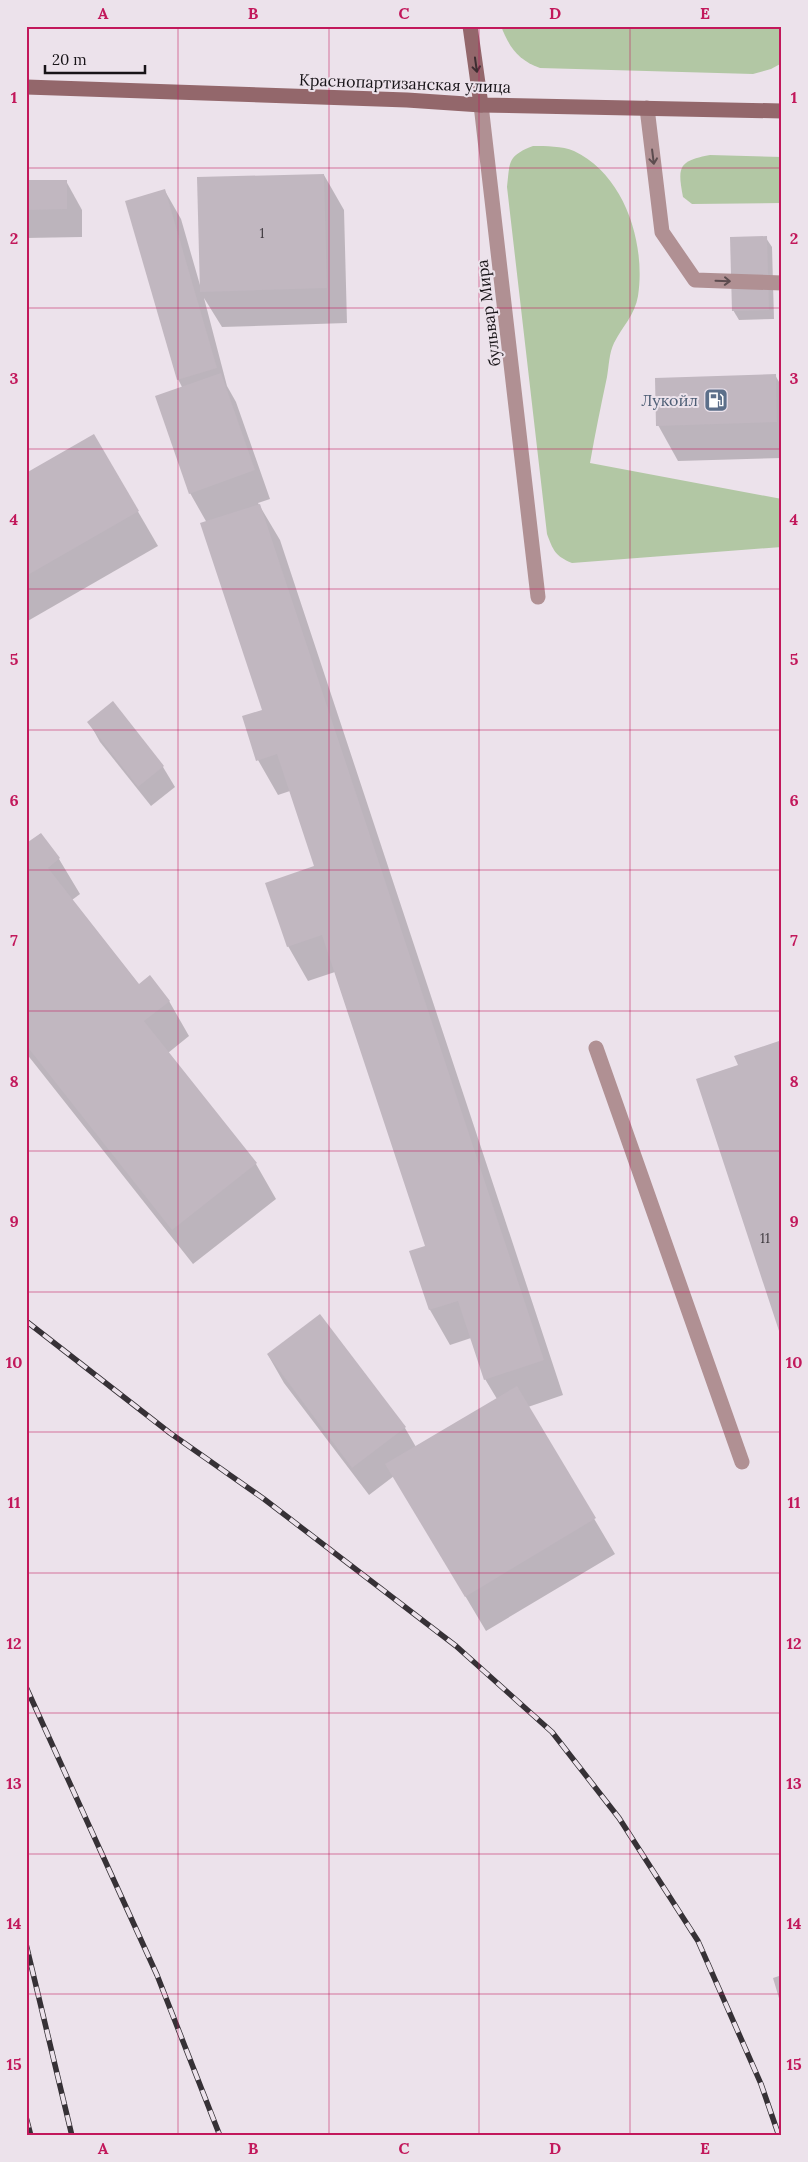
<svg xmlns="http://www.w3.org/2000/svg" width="808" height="2162" viewBox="0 0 808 2162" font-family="Lora,serif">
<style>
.green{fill:#b2c7a4}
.shadow{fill:#0003}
.building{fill:#c1b7c0}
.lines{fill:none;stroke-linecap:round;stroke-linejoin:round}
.lane{stroke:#b09093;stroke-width:15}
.street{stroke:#b09093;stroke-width:15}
.secondary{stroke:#93676b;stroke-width:15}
.rail-casing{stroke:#363136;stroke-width:5.5}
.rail{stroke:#ece2eb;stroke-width:4;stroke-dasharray:11;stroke-linecap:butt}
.oneway{stroke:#3d2d31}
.oneway2{stroke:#5c4c4f}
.grid{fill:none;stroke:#c2185b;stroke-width:1;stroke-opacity:0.55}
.labels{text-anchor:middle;stroke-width:4;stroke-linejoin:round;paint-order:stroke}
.number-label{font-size:14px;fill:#423d42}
.street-label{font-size:16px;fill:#181418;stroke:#ece2eb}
.service-label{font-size:16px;fill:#4e5e75;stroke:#ece2eb;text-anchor:end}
.neatline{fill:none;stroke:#c2185b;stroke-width:2}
.grid-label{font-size:16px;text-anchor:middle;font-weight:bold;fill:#c2185b}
</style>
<rect width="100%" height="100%" fill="#ece2eb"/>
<g class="green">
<path d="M 501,26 L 782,26 L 782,63 L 771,69 L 753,74 L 540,68 C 518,60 509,47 501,26 Z"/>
<path d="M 533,146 C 546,146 562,146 574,151 C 625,175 646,244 638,296 C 635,315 622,327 614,343 C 609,353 609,366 607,377 C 601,405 595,434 590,463 L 782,499 L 782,547 L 572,563 C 555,556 553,550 547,534 L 507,187 C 510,162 507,156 533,146 Z"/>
<path d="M 710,155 L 782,157 L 782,203 L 692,204 L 683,197 C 677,166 679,161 710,155 Z"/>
</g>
<g class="shadow">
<path d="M 324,175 L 344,210 L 347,323 L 222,327 L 204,298 L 227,386 L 236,402 L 270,499 L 258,503 L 280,540 L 563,1395 L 528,1407 L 615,1554 L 486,1631 L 394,1476 L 369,1495 L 284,1383 L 268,1355 L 405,1428 L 416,1447 L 497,1399 L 485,1379 L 471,1338 L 450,1345 L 430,1310 L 427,1247 L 335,972 L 308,981 L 288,946 L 316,867 L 290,791 L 278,795 L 258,760 L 264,710 L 207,523 L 190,493 L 182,387 L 178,379 L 165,191 L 181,219 L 200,285 Z"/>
<path d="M 66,181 L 82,210 L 82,237 L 26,238 L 26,182 Z"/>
<path d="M 766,238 L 772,247 L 774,319 L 739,320 L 733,310 Z"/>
<path d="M 775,375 L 782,387 L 782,458 L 678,461 L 658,425 Z"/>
<path d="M 94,436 L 158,546 L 26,622 L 26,474 Z"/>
<path d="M 113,703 L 163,767 L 175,787 L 151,806 L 100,742 L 89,722 Z"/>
<path d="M 40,834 L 59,859 L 80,894 L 72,900 L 139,985 L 169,1001 L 189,1036 L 168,1053 L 256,1164 L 276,1199 L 193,1264 L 26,1053 L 26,842 L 28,844 Z"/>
</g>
<g class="building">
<path d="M 324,174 L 327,288 L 200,292 L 197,177 Z"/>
<path d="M 26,180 L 67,180 L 67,209 L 26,210 Z"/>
<path d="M 165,189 L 217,368 L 177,380 L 125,201 Z"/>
<path d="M 767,236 L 769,310 L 732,311 L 730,237 Z"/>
<path d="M 221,373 L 255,470 L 189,494 L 155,396 Z"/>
<path d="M 776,374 L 777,422 L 656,426 L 655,378 Z"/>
<path d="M 94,434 L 139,511 L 26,576 L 26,473 Z"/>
<path d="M 260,504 L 544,1360 L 484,1380 L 458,1301 L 429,1310 L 409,1251 L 425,1246 L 322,935 L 287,947 L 265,883 L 314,866 L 277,754 L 256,761 L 242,716 L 262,710 L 200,523 Z"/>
<path d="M 113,701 L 164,766 L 138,787 L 87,722 Z"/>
<path d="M 41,833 L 60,858 L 48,868 L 139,984 L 150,975 L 170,1001 L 144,1021 L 257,1163 L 172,1230 L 26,1045 L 26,840 L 28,842 Z"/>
<path d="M 782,1040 L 782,1337 L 781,1337 L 696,1079 L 738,1065 L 734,1056 Z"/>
<path d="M 320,1314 L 406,1427 L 352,1468 L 267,1354 Z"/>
<path d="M 517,1386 L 596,1518 L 465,1597 L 385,1464 Z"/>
<path d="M 782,1975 L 782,2005 L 781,2005 L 773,1978 Z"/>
</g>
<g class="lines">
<g class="lane">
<path d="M 647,108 L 662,232 L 695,280 L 782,283"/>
<path d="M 596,1048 L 742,1462"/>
</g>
<path class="street" d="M 481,105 L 538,597"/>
<g class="secondary">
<path d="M 470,26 L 481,105"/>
<path d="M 26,87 L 407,100 L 481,105 L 782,111"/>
</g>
<g class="rail-casing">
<g id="rail">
<path d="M 26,1321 L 170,1433 L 264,1499 L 456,1646 L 552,1732 L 619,1818 L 698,1941 L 761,2084 L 779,2136"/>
<path d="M 26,1687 L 157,1975 L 220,2136"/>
<path d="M 26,1944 L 72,2136"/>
<path d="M 26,2117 L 31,2136"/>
</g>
</g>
<use href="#rail" class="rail"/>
</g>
<defs><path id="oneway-shaft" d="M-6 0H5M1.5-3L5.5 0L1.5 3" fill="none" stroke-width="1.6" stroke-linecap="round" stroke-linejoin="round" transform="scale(1.25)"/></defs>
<use class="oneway" href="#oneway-shaft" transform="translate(476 65) rotate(82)"/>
<g class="oneway2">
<use href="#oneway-shaft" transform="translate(653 157) rotate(83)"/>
<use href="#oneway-shaft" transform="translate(723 281) rotate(2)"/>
</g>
<path class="grid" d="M 178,26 L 178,2136M 329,26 L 329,2136M 479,26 L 479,2136M 630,26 L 630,2136M 26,168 L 782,168M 26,308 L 782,308M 26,449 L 782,449M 26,589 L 782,589M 26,730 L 782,730M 26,870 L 782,870M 26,1011 L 782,1011M 26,1151 L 782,1151M 26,1292 L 782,1292M 26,1432 L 782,1432M 26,1573 L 782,1573M 26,1713 L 782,1713M 26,1854 L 782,1854M 26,1994 L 782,1994"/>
<defs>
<g id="fuel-square" transform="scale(1.25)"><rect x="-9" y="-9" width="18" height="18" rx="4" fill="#5c6f8a" stroke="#ece2eb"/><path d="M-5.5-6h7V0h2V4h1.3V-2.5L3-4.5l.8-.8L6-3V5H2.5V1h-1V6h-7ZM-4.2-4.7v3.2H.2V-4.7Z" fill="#fff"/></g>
</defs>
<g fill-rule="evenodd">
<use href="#fuel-square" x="716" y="400"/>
</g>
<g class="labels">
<g class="number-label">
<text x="262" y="238">1</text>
<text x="765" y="1243">11</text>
</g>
<g class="street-label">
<text transform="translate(405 83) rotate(2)" y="6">Краснопартизанская улица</text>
<text transform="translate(488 313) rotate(-97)" y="6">бульвар Мира</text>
</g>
<g class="service-label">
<text x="698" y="406">Лукойл</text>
</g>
</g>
<rect width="808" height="2162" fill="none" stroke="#ece2eb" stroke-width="55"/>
<path d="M45 65v8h100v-8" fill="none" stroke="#181418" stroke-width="2.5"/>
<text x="52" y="65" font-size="15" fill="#181418" stroke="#ece2eb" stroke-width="4" paint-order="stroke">20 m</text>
<rect x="28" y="28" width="752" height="2106" class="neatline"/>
<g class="grid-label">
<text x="103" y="19">A</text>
<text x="253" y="19">B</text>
<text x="404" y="19">C</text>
<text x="555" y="19">D</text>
<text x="705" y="19">E</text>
<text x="14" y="103">1</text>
<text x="794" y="103">1</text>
<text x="14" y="244">2</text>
<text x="794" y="244">2</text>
<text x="14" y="384">3</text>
<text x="794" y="384">3</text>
<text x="14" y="525">4</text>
<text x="794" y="525">4</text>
<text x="14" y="665">5</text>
<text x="794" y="665">5</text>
<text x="14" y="806">6</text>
<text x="794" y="806">6</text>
<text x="14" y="946">7</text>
<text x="794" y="946">7</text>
<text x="14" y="1087">8</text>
<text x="794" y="1087">8</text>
<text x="14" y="1227">9</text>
<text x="794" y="1227">9</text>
<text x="14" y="1368">10</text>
<text x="794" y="1368">10</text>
<text x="14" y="1508">11</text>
<text x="794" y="1508">11</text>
<text x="14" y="1649">12</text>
<text x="794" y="1649">12</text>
<text x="14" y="1789">13</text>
<text x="794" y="1789">13</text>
<text x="14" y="1929">14</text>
<text x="794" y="1929">14</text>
<text x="14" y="2070">15</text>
<text x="794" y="2070">15</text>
<text x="103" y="2154">A</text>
<text x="253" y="2154">B</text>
<text x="404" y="2154">C</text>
<text x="555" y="2154">D</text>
<text x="705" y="2154">E</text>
</g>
</svg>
